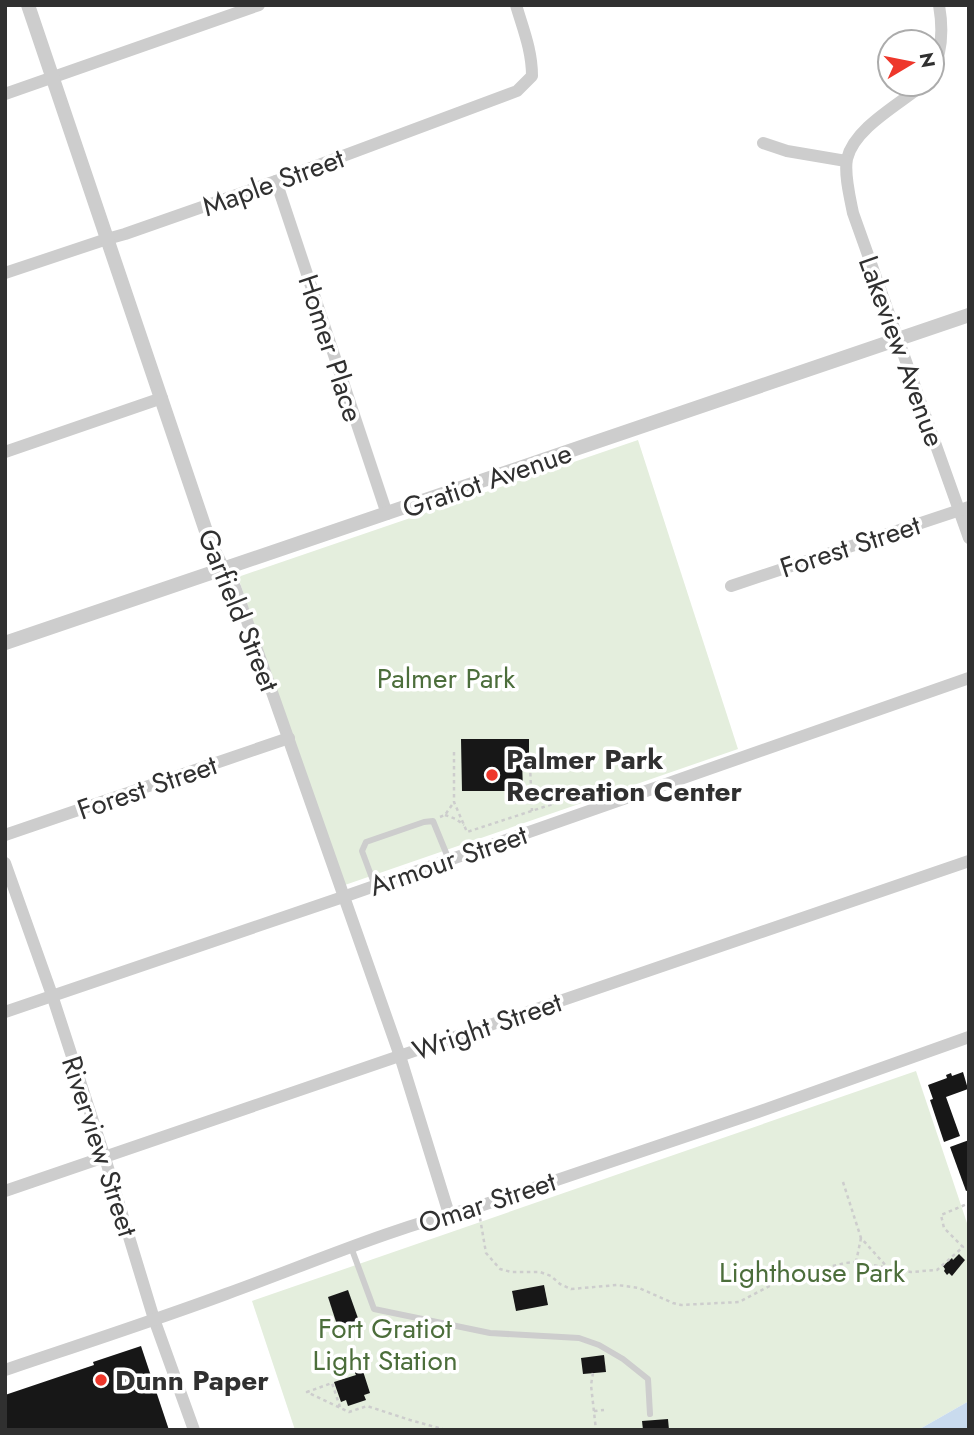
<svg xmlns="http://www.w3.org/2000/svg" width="974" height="1435" viewBox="0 0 974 1435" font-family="Jost,sans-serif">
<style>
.green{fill:#e4eedd}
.water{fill:#c9dbee}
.building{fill:#171717}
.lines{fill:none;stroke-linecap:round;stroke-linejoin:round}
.path{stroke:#cdcdcd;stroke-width:2.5;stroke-dasharray:3.5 3.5;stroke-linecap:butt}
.service{stroke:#cdcdcd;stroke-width:6}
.minor{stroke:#cdcdcd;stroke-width:12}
.tertiary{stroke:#cdcdcd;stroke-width:14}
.poi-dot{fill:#ee372b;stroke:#fff;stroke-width:2.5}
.labels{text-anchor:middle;stroke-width:7;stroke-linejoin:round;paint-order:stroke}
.street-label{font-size:28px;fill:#303030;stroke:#fff}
.park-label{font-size:28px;fill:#4c6e3b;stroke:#fff}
.poi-label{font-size:28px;font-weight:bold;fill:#303030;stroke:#fff;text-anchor:start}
</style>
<rect width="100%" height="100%" fill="#fff"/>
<g class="green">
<path d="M 638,440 L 738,749 L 342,886 L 238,577 Z"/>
<path d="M 916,1071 L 969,1229 L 969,1401 L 918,1430 L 295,1430 L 252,1301 Z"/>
</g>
<path class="water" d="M 969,1401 L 969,1430 L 918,1430 Z"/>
<g class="building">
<path d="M 461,739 L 529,739 L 529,760 L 522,760 L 523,791 L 462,791 Z"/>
<path d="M 963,1072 L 968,1089 L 946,1097 L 960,1136 L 944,1142 L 930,1100 L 933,1099 L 928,1085 L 947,1078 L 946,1075 L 951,1073 L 952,1076 Z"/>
<path d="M 969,1140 L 969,1190 L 966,1191 L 950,1147 Z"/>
<path d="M 959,1254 L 965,1260 L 952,1276 L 949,1273 L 947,1275 L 944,1271 L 945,1269 L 943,1266 L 952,1258 L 953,1260 Z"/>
<path d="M 544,1285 L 548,1305 L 516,1311 L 512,1291 Z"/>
<path d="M 348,1290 L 359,1321 L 338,1328 L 328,1297 Z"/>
<path d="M 141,1346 L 169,1430 L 5,1430 L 5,1395 L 94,1365 L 93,1362 Z"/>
<path d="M 604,1355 L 606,1372 L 583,1374 L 581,1358 Z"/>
<path d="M 362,1368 L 370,1393 L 364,1395 L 366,1400 L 348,1406 L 346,1400 L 341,1402 L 334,1382 L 356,1375 L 354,1371 Z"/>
<path d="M 668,1419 L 669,1430 L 643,1430 L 642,1421 Z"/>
</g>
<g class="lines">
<g class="path">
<path d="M 454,752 L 454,802 L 467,832 L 556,803"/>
<path d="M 530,766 L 532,811"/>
<path d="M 445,815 L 456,819 L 464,825"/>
<path d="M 440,817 L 445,815 L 454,802"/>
<path d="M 843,1182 L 861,1238 L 888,1268"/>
<path d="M 480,1218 L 486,1253 L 500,1269 L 511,1272 L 540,1272 L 551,1276 L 560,1284 L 571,1289 L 617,1285 L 639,1288 L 673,1303 L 681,1305 L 739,1302 L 785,1278 L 845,1263 L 856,1262 L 911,1272 L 937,1270 L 963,1247 L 944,1228 L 941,1215 L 967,1204"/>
<path d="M 856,1262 L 861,1238"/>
<path d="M 593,1373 L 591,1385 L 596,1430"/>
<path d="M 340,1407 L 332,1383 L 307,1392 L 349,1412 L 367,1406 L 410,1420 L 446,1430"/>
<path d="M 594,1411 L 604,1410"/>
</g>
<g class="service">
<path d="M 375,886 L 362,851 L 366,842 L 424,822 L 433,821 L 449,860"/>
<path d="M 351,1247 L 374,1309 L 490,1333 L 579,1338 L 599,1345 L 623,1359 L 648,1379 L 650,1414"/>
</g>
<g class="minor">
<path d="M 932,72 C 943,51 943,28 939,5"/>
<path d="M 924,84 C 900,104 854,128 847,159 C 844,174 850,198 853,213 L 969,538"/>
<path d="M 5,94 L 259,5"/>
<path d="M 763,143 L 787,151 L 846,161"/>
<path d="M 276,181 L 387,514"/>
<path d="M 5,273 L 107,239 L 125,234 L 276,181 L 517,91 L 532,76 C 532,50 523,29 516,5"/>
<path d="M 5,452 L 162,398"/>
<path d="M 223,569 L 235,587 L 400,1056 L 449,1214"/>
<path d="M 731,586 L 969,507"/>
<path d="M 5,835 L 289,738"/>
<path d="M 5,863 L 52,995 L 105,1158 L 154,1319 L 194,1430"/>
<path d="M 5,1012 L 343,897 L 969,678"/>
<path d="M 5,1191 L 969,861"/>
<path d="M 5,1370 C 79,1345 153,1321 226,1294 C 309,1264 391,1228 477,1207 L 758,1112 L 969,1037"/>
</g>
<g class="tertiary">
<path d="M 28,5 L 210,543 L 223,569"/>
<path d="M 5,643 L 969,315"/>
</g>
</g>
<g class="poi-dot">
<circle cx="492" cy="775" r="7"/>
<circle cx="101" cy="1380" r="7"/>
</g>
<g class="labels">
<g class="street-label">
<text transform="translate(273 182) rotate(-20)" y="10">Maple Street</text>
<text transform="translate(331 348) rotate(72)" y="10">Homer Place</text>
<text transform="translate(902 351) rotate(70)" y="10">Lakeview Avenue</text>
<text transform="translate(487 480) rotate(-19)" y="10">Gratiot Avenue</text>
<text transform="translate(850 546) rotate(-18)" y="10">Forest Street</text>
<text transform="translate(239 610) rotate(68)" y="10">Garfield Street</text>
<text transform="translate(147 787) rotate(-19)" y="10">Forest Street</text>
<text transform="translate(448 860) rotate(-19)" y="10">Armour Street</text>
<text transform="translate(487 1026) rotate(-19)" y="10">Wright Street</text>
<text transform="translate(100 1146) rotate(72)" y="10">Riverview Street</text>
<text transform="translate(487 1202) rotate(-18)" y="10">Omar Street</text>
</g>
<g class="park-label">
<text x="446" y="688">Palmer Park</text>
<text x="812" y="1282">Lighthouse Park</text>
<text x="385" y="1338">Fort Gratiot<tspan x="385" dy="32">Light Station</tspan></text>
</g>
<g class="poi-label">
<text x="506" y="769">Palmer Park<tspan x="506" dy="32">Recreation Center</tspan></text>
<text x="115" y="1390">Dunn Paper</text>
</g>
</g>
<rect width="974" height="1435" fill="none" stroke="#303030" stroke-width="14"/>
<g transform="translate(911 63) rotate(80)"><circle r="33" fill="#ffffff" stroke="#acacac" stroke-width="2"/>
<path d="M0-5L12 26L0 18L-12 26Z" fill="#ee372b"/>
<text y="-10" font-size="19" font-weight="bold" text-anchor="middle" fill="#303030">N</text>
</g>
</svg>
